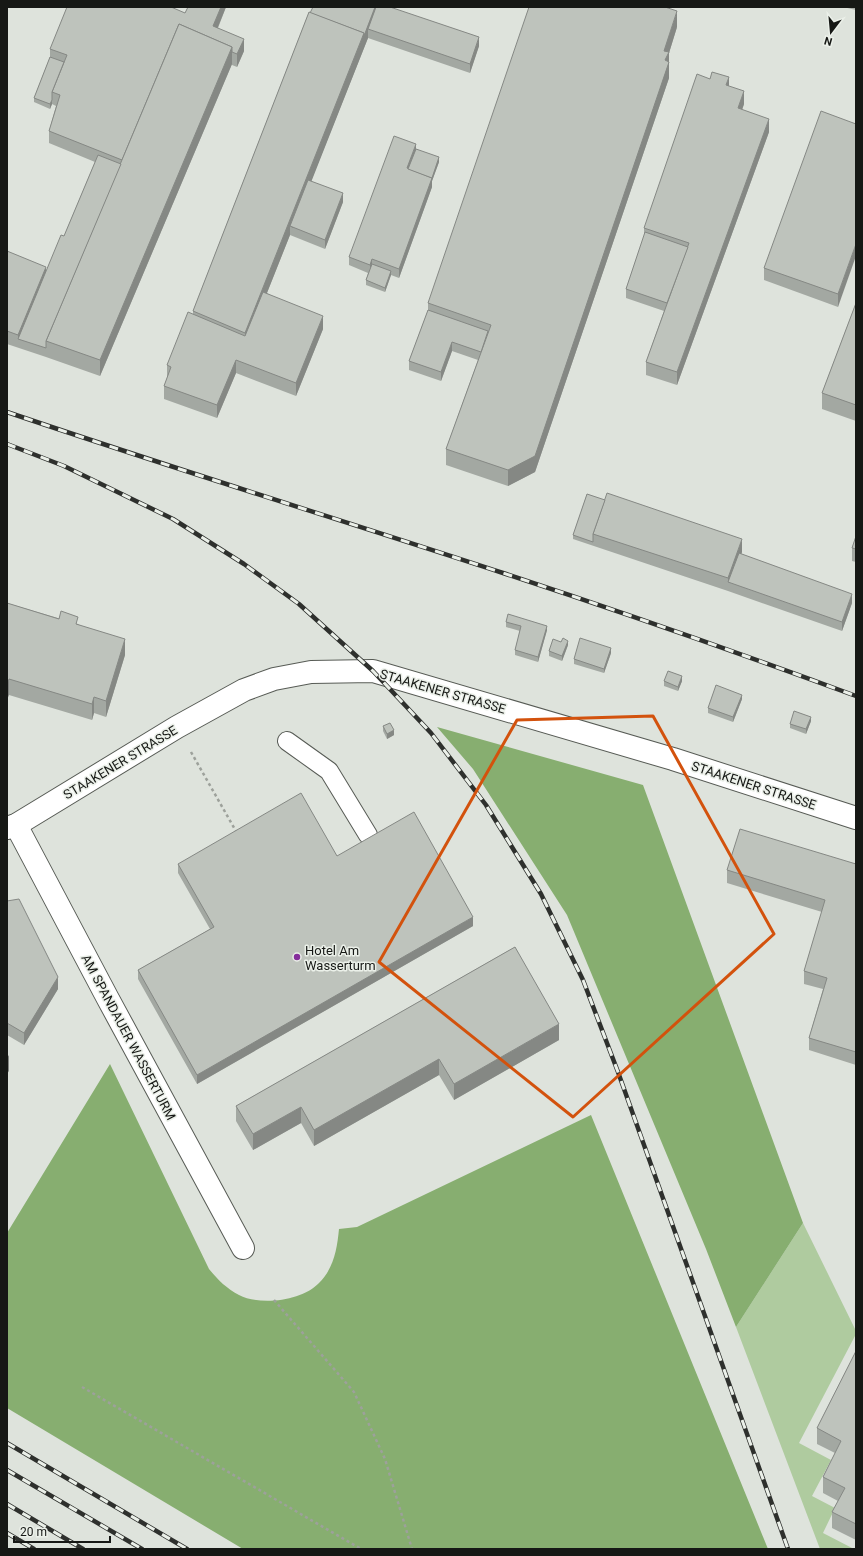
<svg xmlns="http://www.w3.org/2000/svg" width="863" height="1556" viewBox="0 0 863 1556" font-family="Roboto,sans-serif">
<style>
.green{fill:#afcb9f}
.forest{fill:#87ae70}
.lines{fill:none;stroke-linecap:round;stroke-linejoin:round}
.service-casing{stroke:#575b55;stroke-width:20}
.minor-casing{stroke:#575b55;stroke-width:24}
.path{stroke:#9da19b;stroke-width:2.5;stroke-dasharray:3 3;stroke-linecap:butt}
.service{stroke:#fff;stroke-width:18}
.minor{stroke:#fff;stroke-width:22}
.rail-casing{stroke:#2e302d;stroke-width:4.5}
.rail{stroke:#ebf0e9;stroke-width:3;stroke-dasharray:9;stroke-linecap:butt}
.wall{fill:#a3a8a2}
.shaded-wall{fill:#858884}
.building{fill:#bec3bc;stroke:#858884}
.marked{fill:none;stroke:#d3520d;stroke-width:3;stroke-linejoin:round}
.poi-dot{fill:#852e9b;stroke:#ebf0e9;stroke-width:1.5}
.labels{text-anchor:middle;stroke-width:3;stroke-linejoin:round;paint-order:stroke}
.street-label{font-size:13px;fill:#161815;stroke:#ebf0e9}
.poi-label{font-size:13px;fill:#161815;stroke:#ebf0e9;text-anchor:start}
</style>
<rect width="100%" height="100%" fill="#dee3dc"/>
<path class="green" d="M 803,1223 L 856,1331 L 856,1334 L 799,1443 L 831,1460 L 812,1496 L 835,1508 L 823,1533 L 854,1549 L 820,1549 L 736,1327 Z"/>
<g class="forest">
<path d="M 437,727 L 643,785 L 803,1223 L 736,1327 L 706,1249 L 567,915 L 473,769 Z"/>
<path d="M 110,1064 L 209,1269 C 218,1280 226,1288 239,1295 C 260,1306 302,1301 319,1283 C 334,1268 337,1249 339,1229 L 357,1227 L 591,1115 L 768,1549 L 243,1549 L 7,1408 L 7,1233 Z"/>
</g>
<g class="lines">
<g class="service-casing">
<path id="service" d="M 287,741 L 329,771 L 368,835"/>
</g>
<g class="minor-casing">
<g id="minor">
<path d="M 16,825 L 107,997 L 243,1248"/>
<path d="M 7,828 L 16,825 L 177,727 L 244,690 L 274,679 L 311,672 L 373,671 L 673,759 L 856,818"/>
</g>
</g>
<g class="path">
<path d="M 191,752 L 237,833"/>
<path d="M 274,1300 L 354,1392 L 385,1459 L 412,1549"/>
<path d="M 82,1387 L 361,1549"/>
</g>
<use href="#service" class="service"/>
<use href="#minor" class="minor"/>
<g class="rail-casing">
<g id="rail">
<path d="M 7,412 C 172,468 338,519 503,573 C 622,612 739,653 856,696"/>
<path d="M 7,444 L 64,466 L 173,519 L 244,564 L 299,604 L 373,671 L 431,733 L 486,805 L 541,894 L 583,980 L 618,1072 L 788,1549"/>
<path d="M 7,1443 L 187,1549"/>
<path d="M 7,1470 L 142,1549"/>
<path d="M 7,1504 L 83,1549"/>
<path d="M 7,1533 L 34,1549"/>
</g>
</g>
<use href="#rail" class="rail"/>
</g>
<g class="wall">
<path d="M 188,7 L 226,7 L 218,28 L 244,51 L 237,67 L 232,65 L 232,64 L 100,376 L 46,357 L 7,344 L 7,251 L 46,271 L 64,236 L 95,162 L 49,143 L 49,131 L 56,106 L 52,104 L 50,109 L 34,102 L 34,98 L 50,57 L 50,49 L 185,13 Z"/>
<path d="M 843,7 L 856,7 L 856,10 Z"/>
<path d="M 309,12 L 479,46 L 470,73 L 368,38 L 311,181 L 343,202 L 325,249 L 290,235 L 267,293 L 323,329 L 296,396 L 236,373 L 217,418 L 164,399 L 164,386 L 167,378 L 167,365 L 193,314 L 193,311 Z"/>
<path d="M 677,27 L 669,53 L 669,78 L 535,472 L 508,486 L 446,465 L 446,449 L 478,360 L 452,351 L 441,381 L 409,370 L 409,361 L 428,310 L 428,303 Z"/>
<path d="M 729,86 L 744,104 L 742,110 L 769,132 L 677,385 L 646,375 L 646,362 L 664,311 L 626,298 L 626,289 L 644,236 L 644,228 Z"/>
<path d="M 856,124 L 838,307 L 764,280 L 764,268 Z"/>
<path d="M 416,149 L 439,162 L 432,181 L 432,187 L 399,278 L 391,275 L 385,292 L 366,285 L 366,280 L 368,273 L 349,265 L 349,257 Z"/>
<path d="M 856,303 L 856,421 L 822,409 L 822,393 Z"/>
<path d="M 587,494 L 742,552 L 741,554 L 852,603 L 842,631 L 728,591 L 573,539 L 573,535 Z"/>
<path d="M 856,536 L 856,562 L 852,561 L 852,548 Z"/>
<path d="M 7,603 L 78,624 L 125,655 L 106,717 L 94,713 L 92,720 L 9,695 Z"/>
<path d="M 506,622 L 547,630 L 538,662 L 515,655 L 515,650 L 520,631 L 506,627 Z"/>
<path d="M 568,645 L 562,661 L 549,656 L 549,651 Z"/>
<path d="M 611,653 L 604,673 L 574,664 L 574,659 Z"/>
<path d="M 664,681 L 682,681 L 678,691 L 664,686 Z"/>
<path d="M 742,699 L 733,722 L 708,713 L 708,708 Z"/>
<path d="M 811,721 L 806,734 L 790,728 L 790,724 Z"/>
<path d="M 383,726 L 394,735 L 387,739 L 383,731 Z"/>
<path d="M 337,856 L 473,926 L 197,1084 L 138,979 L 138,970 L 210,929 L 178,873 L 178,864 Z"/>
<path d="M 856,864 L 856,1065 L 809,1050 L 809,1038 L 823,989 L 804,984 L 804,971 L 822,912 L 727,883 L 727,870 Z"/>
<path d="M 7,901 L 58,989 L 24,1045 L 7,1035 Z"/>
<path d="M 515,947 L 559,1040 L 454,1100 L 439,1075 L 314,1146 L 301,1123 L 253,1150 L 236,1121 L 236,1106 Z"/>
<path d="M 856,1351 L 856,1540 L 832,1528 L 832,1512 L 838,1501 L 823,1493 L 823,1477 L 835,1453 L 817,1444 L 817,1428 Z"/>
</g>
<g class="shaded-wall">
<path d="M 221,7 L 226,7 L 213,39 L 213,26 Z"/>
<path d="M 375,7 L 380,7 L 368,29 L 368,38 L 293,228 L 290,226 L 290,235 L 245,348 L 245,333 L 364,33 Z"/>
<path d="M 677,11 L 677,27 L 669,53 L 669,78 L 535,472 L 508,486 L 508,470 L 664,51 Z"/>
<path d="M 479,37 L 479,46 L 470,73 L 470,64 Z"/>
<path d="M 244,39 L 244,51 L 237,67 L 237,54 Z"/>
<path d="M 232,47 L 232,64 L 100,376 L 100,360 Z"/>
<path d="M 729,77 L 729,90 L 726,85 Z"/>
<path d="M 744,91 L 744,104 L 738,121 L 738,108 Z"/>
<path d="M 52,100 L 52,104 L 50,109 L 50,104 Z"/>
<path d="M 769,119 L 769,132 L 677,385 L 677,372 Z"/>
<path d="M 416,144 L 416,153 L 409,173 L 407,168 Z"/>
<path d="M 439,157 L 439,162 L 432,181 L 432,187 L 399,278 L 399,269 Z"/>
<path d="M 343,193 L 343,202 L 325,249 L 325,240 Z"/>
<path d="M 856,244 L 856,256 L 838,307 L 838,294 Z"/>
<path d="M 372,259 L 372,268 L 370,274 L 370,265 Z"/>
<path d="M 46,267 L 46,280 L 18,339 L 18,335 Z"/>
<path d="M 391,271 L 391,275 L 385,292 L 385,288 Z"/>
<path d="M 323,316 L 323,329 L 296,396 L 296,383 Z"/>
<path d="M 452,342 L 452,351 L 441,381 L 441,372 Z"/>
<path d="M 236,360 L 236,373 L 217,418 L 217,405 Z"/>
<path d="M 742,539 L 742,552 L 731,583 L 728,582 L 728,578 Z"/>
<path d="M 852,594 L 852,603 L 842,631 L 842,622 Z"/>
<path d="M 547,626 L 547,630 L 538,662 L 538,657 Z"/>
<path d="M 125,639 L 125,655 L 106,717 L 106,701 Z"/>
<path d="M 568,641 L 568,645 L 562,661 L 562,656 Z"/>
<path d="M 611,648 L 611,653 L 604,673 L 604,669 Z"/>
<path d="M 682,676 L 682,681 L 678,691 L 678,687 Z"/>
<path d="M 9,679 L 9,695 L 7,700 L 7,684 Z"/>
<path d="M 742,695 L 742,699 L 733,722 L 733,717 Z"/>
<path d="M 94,697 L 94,713 L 92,720 L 92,704 Z"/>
<path d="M 811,717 L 811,721 L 806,734 L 806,729 Z"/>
<path d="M 394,730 L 394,735 L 387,739 L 387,734 Z"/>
<path d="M 473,917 L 473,926 L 197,1084 L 197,1075 Z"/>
<path d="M 58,977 L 58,989 L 24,1045 L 24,1033 Z"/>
<path d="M 559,1024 L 559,1040 L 454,1100 L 454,1084 Z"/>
<path d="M 9,1055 L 9,1071 L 7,1074 L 7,1058 Z"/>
<path d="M 439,1059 L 439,1075 L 314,1146 L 314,1130 Z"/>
<path d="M 301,1107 L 301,1123 L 253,1150 L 253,1134 Z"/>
</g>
<g class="building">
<path d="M 67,7 L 171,7 L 185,13 L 188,7 L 221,7 L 213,26 L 244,39 L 237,54 L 232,52 L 232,47 L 179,24 L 122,160 L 49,131 L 60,95 L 52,92 L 67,55 L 50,49 Z"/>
<path d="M 313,7 L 375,7 L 364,36 L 364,33 L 310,13 Z"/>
<path d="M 376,7 L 390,7 L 479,37 L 470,64 L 368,29 Z"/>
<path d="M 529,7 L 665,7 L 677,11 L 664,51 L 669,52 L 665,60 L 669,62 L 535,456 L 508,470 L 446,449 L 491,325 L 428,303 Z"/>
<path d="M 309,12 L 364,33 L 245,333 L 193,311 Z"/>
<path d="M 179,24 L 232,47 L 100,360 L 46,341 Z"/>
<path d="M 50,57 L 64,62 L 52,92 L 52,100 L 50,104 L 34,98 Z"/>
<path d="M 712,72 L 729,77 L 726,85 L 744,91 L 738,108 L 769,119 L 677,372 L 646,362 L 689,243 L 644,228 L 697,74 L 710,79 Z"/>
<path d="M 821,111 L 856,124 L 856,244 L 838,294 L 764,268 Z"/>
<path d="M 394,136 L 416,144 L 407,168 L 432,178 L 399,269 L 372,259 L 370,265 L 349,257 Z"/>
<path d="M 416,149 L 439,157 L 432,178 L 408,169 Z"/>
<path d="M 98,155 L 121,164 L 46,341 L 46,348 L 18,339 L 61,235 L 64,236 Z"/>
<path d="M 308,180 L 343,193 L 325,240 L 290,226 Z"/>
<path d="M 645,232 L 688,247 L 667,303 L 626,289 Z"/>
<path d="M 7,251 L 46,267 L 18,335 L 7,331 Z"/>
<path d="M 372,264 L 391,271 L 385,288 L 366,280 Z"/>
<path d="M 263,292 L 323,316 L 296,383 L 236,360 L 217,405 L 164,386 L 171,367 L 167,365 L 188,312 L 245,336 Z"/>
<path d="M 856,303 L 856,405 L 822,393 Z"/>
<path d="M 428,310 L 488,331 L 481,352 L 452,342 L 441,372 L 409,361 Z"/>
<path d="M 607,493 L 742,539 L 728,578 L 593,534 Z"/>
<path d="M 587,494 L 605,500 L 593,534 L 593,542 L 573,535 Z"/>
<path d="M 856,536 L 856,549 L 852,548 Z"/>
<path d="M 739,553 L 852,594 L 842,622 L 728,582 Z"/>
<path d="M 7,603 L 59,619 L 61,611 L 78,617 L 76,624 L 125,639 L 106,701 L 94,697 L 92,704 L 9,679 L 7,684 Z"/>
<path d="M 508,614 L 547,626 L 538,657 L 515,650 L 521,626 L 506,622 Z"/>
<path d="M 563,638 L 568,641 L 562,656 L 549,651 L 553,639 L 561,642 Z"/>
<path d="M 580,638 L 611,648 L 604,669 L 574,659 Z"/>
<path d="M 668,671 L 682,676 L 678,687 L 664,681 Z"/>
<path d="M 716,685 L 742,695 L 733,717 L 708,708 Z"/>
<path d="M 794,711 L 811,717 L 806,729 L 790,724 Z"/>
<path d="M 390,723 L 394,730 L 387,734 L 383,726 Z"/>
<path d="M 301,793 L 337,856 L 414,812 L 473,917 L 197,1075 L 138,970 L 214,927 L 178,864 Z"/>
<path d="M 740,829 L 856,864 L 856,1052 L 809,1038 L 827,978 L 804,971 L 825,900 L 727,870 Z"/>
<path d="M 19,899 L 58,977 L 24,1033 L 7,1023 L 7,901 Z"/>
<path d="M 515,947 L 559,1024 L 454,1084 L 439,1059 L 314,1130 L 301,1107 L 253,1134 L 236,1106 Z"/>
<path d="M 856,1351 L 856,1524 L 832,1512 L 845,1488 L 823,1477 L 841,1441 L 817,1428 Z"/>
</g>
<path class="marked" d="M 653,716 L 774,934 L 573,1117 L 379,962 L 517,720 Z"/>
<circle class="poi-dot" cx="297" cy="957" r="4"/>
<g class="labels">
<g class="street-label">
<text transform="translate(443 691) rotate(16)" y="5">STAAKENER STRASSE</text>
<text transform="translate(120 762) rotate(-31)" y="5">STAAKENER STRASSE</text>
<text transform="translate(754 785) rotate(18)" y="5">STAAKENER STRASSE</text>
<text transform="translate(129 1037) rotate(62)" y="5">AM SPANDAUER WASSERTURM</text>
</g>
<g class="poi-label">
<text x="305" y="955">Hotel Am<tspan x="305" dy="15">Wasserturm</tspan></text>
</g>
</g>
<rect width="863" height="1556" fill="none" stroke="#161815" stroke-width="16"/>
<g transform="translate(831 32) rotate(196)" stroke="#ebf0e9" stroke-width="3" paint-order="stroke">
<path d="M0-3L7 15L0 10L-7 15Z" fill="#161815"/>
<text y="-6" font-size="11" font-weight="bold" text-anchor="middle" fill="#161815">N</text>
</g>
<path d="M14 1536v6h96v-6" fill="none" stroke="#161815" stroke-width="2"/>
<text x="20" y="1536" font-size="12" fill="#161815" stroke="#ebf0e9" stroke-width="3" paint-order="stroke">20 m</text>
</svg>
